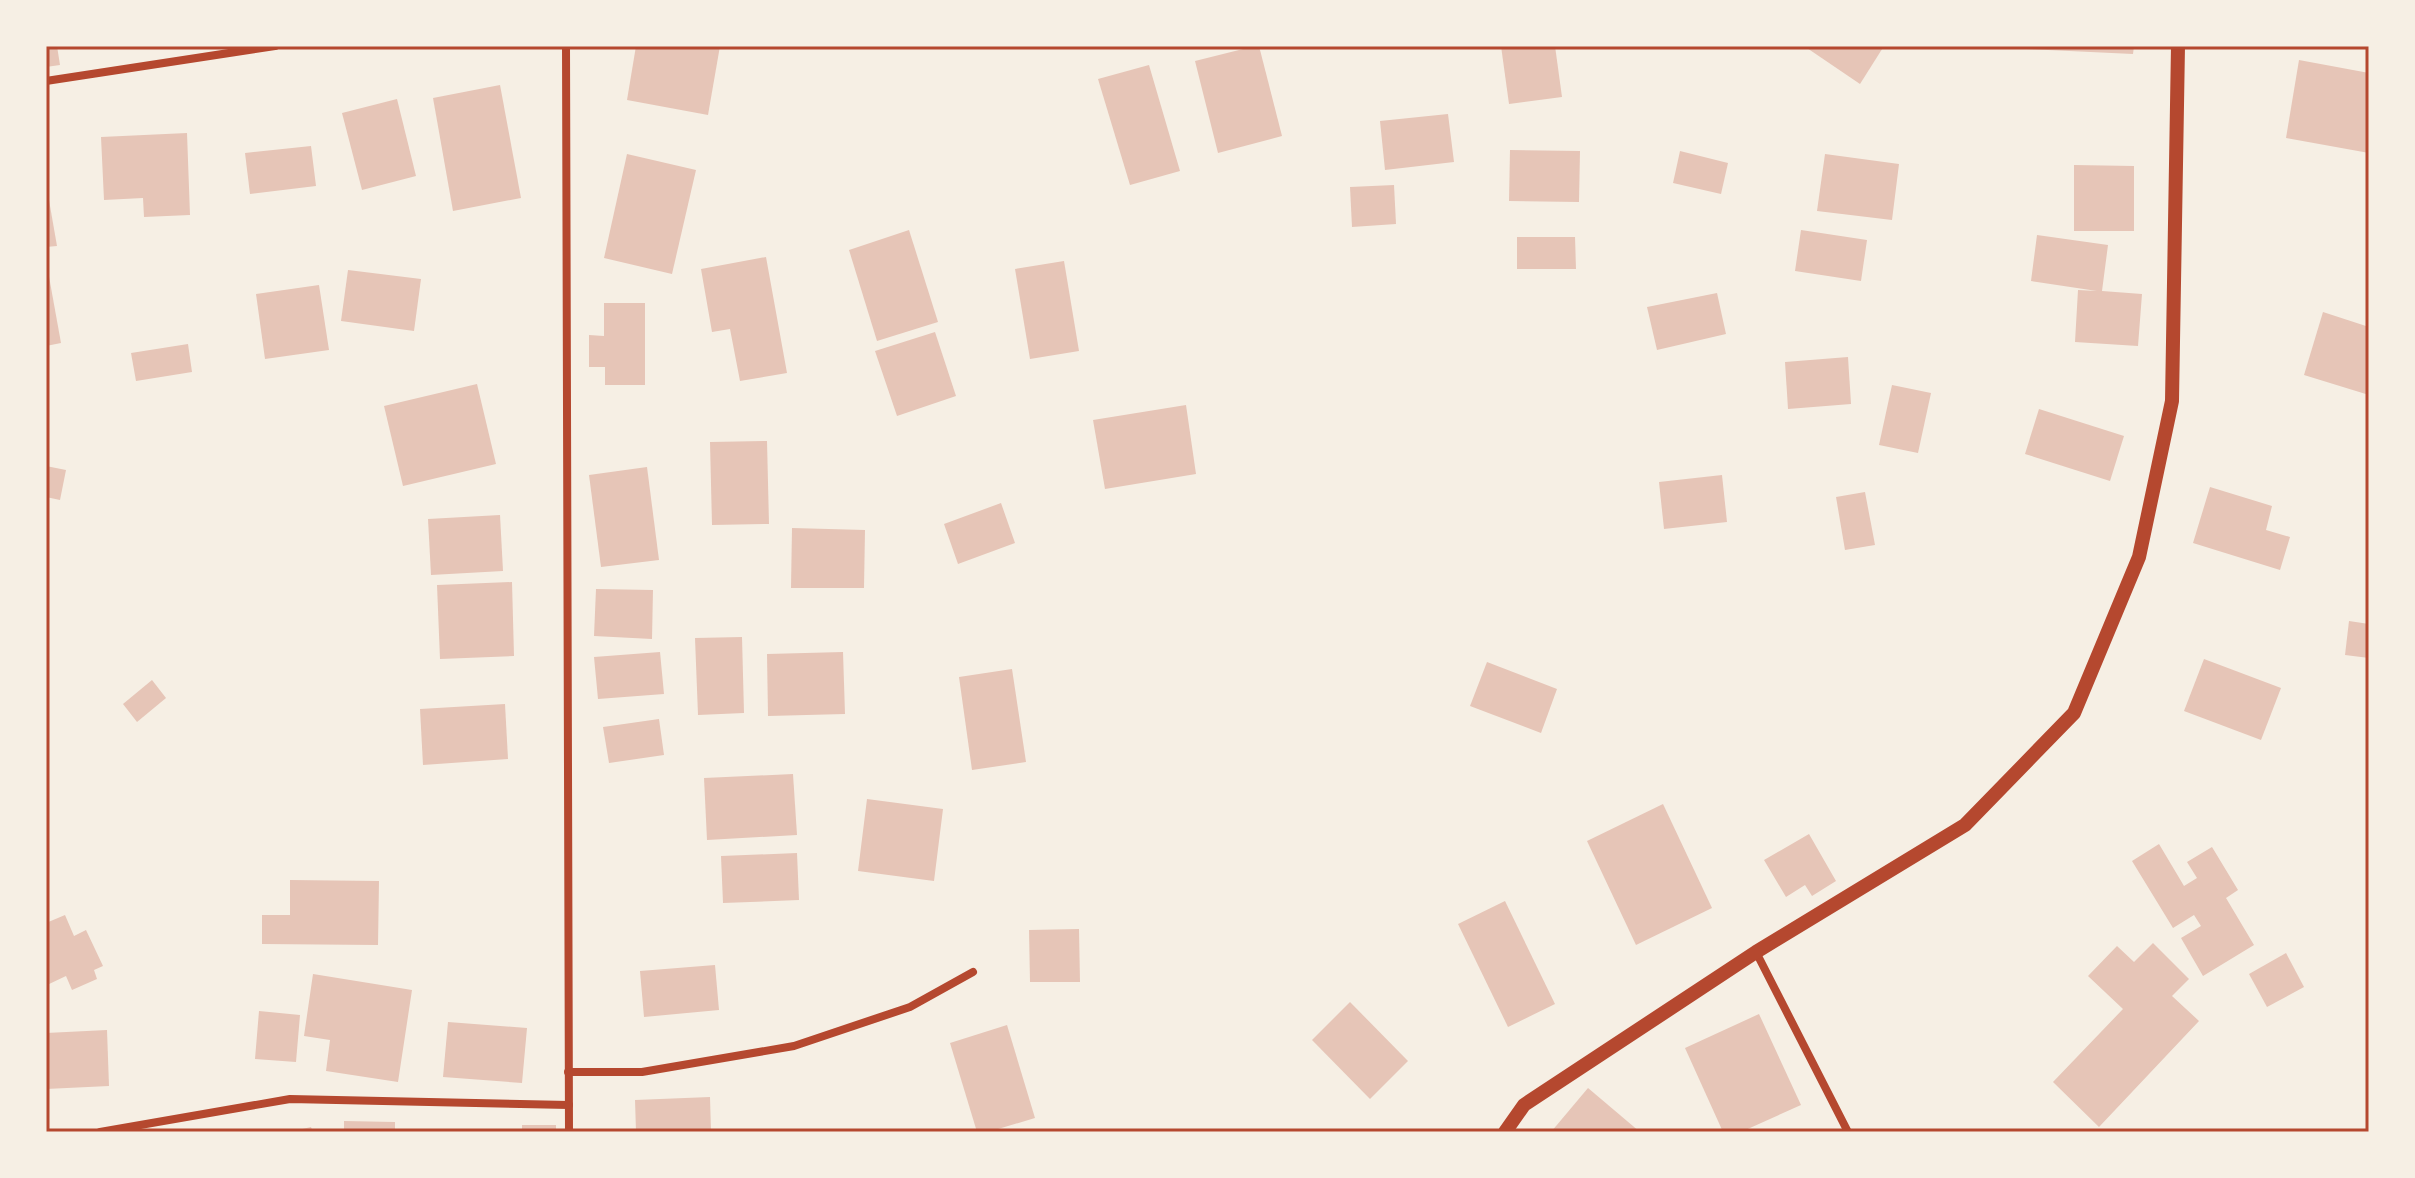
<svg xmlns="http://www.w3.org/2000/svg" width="2415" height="1178" viewBox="0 0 2415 1178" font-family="Overpass,sans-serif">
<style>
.building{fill:#e6c5b7}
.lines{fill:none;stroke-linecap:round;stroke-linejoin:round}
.minor{stroke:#b5482f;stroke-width:8}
.tertiary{stroke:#b5482f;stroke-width:14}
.neatline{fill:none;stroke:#b5482f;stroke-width:3}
</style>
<rect width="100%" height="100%" fill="#f6efe4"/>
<g class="building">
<path d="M 46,46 L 57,46 L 60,65 L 46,67 Z"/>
<path d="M 636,46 L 720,46 L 708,115 L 627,100 Z"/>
<path d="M 1255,46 L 1259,46 L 1282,136 L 1218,153 L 1195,61 Z"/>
<path d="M 1501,46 L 1555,46 L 1562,97 L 1509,104 Z"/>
<path d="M 1804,46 L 1884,46 L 1860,84 Z"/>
<path d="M 2026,46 L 2134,46 L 2133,54 L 2026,49 Z"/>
<path d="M 2299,60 L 2369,73 L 2369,153 L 2286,138 Z"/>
<path d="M 1149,65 L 1180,171 L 1130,185 L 1098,79 Z"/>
<path d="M 500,85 L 521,198 L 453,211 L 433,98 Z"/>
<path d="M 397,99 L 416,176 L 362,190 L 342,113 Z"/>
<path d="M 1448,114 L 1454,162 L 1385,170 L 1380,121 Z"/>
<path d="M 187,133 L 190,215 L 144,217 L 143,198 L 104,200 L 101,137 Z"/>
<path d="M 311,146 L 316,186 L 250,194 L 245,153 Z"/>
<path d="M 1510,150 L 1580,151 L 1579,202 L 1509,201 Z"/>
<path d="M 1680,151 L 1728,163 L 1721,194 L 1673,183 Z"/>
<path d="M 627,154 L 696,170 L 672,274 L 604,258 Z"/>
<path d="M 1825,154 L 1899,164 L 1892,220 L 1817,211 Z"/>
<path d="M 2074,165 L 2134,166 L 2134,231 L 2074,231 Z"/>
<path d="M 46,183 L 57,246 L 46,247 Z"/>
<path d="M 1394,185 L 1396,224 L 1352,227 L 1350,187 Z"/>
<path d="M 909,230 L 938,322 L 877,341 L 849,250 Z"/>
<path d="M 1801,230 L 1867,240 L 1861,281 L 1795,271 Z"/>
<path d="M 2037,235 L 2108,245 L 2102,291 L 2142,294 L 2138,346 L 2075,342 L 2078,290 L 2097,291 L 2031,281 Z"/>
<path d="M 1517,237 L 1575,237 L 1576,269 L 1517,269 Z"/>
<path d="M 766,257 L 787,373 L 740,381 L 730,329 L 712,332 L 701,269 Z"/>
<path d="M 46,260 L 61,343 L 46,346 Z"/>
<path d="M 1064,261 L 1079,351 L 1030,359 L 1015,269 Z"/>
<path d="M 348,270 L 421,279 L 414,331 L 341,321 Z"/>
<path d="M 319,285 L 329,350 L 265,359 L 256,294 Z"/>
<path d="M 1717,293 L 1726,334 L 1657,350 L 1647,307 Z"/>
<path d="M 604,303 L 645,303 L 645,385 L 605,385 L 605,367 L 589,367 L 589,335 L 604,336 Z"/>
<path d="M 2323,312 L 2369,327 L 2369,395 L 2304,375 Z"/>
<path d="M 935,332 L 956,396 L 897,416 L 875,351 Z"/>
<path d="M 188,344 L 192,372 L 136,381 L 131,353 Z"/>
<path d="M 1848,357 L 1851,404 L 1788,409 L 1785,362 Z"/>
<path d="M 477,384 L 496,464 L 403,486 L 384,406 Z"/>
<path d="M 1892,385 L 1931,393 L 1918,453 L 1879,445 Z"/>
<path d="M 1186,405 L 1196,474 L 1105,489 L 1093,420 Z"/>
<path d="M 2039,409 L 2124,436 L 2110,481 L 2025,454 Z"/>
<path d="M 767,441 L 769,524 L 712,525 L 710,442 Z"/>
<path d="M 46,466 L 66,470 L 60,500 L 46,497 Z"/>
<path d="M 647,467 L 659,560 L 601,567 L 589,475 Z"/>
<path d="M 1722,475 L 1727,522 L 1664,529 L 1659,482 Z"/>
<path d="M 2210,487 L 2272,506 L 2266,530 L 2290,537 L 2280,570 L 2193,543 Z"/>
<path d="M 1865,492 L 1875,545 L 1845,550 L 1836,497 Z"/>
<path d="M 1001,503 L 1015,543 L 958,564 L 944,524 Z"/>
<path d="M 500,515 L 503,571 L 431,575 L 428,519 Z"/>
<path d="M 792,528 L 865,530 L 864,588 L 791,588 Z"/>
<path d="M 512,582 L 514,656 L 440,659 L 437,585 Z"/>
<path d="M 596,589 L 653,590 L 652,639 L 594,636 Z"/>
<path d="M 2349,621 L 2369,624 L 2369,658 L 2345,655 Z"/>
<path d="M 742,637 L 744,713 L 698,715 L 695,638 Z"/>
<path d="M 660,652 L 664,694 L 598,699 L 594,657 Z"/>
<path d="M 843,652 L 845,714 L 768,716 L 767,654 Z"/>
<path d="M 2204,659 L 2281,688 L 2261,740 L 2184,711 Z"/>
<path d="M 1487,662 L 1557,689 L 1541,733 L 1470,706 Z"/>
<path d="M 1012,669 L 1026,762 L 972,770 L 959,677 Z"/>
<path d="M 152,680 L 166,698 L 137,722 L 123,704 Z"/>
<path d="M 505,704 L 508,759 L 423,765 L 420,709 Z"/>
<path d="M 659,719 L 664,755 L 609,763 L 603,727 Z"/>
<path d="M 793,774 L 797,835 L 707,840 L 704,778 Z"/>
<path d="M 867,799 L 943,809 L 934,881 L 858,871 Z"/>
<path d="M 1663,804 L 1712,908 L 1636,945 L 1587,841 Z"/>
<path d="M 1809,834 L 1836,881 L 1812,896 L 1805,885 L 1786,897 L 1764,860 Z"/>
<path d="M 2159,844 L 2184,886 L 2197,878 L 2187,862 L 2212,847 L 2238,890 L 2226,898 L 2254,945 L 2203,976 L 2181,938 L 2201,926 L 2194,915 L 2173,928 L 2132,861 Z"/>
<path d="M 797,853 L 799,900 L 723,903 L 721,856 Z"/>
<path d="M 290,880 L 379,881 L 378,945 L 262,944 L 262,915 L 290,915 Z"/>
<path d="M 1505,901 L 1555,1004 L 1508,1027 L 1458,924 Z"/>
<path d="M 65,915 L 74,936 L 86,930 L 103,966 L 94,970 L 97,979 L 72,990 L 66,976 L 47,985 L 46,983 L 46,923 Z"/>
<path d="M 1079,929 L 1080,982 L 1030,982 L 1029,930 Z"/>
<path d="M 2153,943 L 2189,979 L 2172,996 L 2199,1021 L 2099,1127 L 2053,1082 L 2123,1009 L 2088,976 L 2117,946 L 2134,962 Z"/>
<path d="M 2286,953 L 2304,987 L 2267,1007 L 2249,974 Z"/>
<path d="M 715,965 L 719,1010 L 644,1017 L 640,971 Z"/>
<path d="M 313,974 L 412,990 L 398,1082 L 326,1071 L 330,1040 L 304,1036 Z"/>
<path d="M 1350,1002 L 1408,1061 L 1370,1099 L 1312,1040 Z"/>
<path d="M 259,1011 L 300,1015 L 296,1062 L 255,1059 Z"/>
<path d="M 1759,1014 L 1801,1105 L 1741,1132 L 1723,1132 L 1685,1048 Z"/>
<path d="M 448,1022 L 527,1028 L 522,1083 L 443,1077 Z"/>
<path d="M 1007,1025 L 1035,1118 L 988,1132 L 977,1132 L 950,1043 Z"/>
<path d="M 107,1030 L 109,1086 L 46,1089 L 46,1033 Z"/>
<path d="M 1588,1088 L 1640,1132 L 1551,1132 Z"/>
<path d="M 710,1097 L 711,1132 L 636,1132 L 635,1100 Z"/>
<path d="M 344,1121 L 395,1122 L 395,1132 L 344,1132 Z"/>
<rect x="522" y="1125" width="34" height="7"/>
<path d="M 311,1127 L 313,1132 L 294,1132 L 294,1131 Z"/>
</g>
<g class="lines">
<g class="minor">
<path d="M 566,46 L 569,1132"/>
<path d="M 46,81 L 275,46"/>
<path d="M 1756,952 L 1848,1132"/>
<path d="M 568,1072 L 642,1072 L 794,1046 L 910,1007 L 973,972"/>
<path d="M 100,1132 L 290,1099 L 569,1105"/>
</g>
<path class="tertiary" d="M 1505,1132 L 1524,1105 L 1756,952 L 1965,825 L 2074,713 L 2139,557 L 2172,401 L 2178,46"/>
</g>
<rect width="2415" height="1178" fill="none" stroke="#f6efe4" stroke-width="96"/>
<rect x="48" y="48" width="2319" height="1082" class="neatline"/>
</svg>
